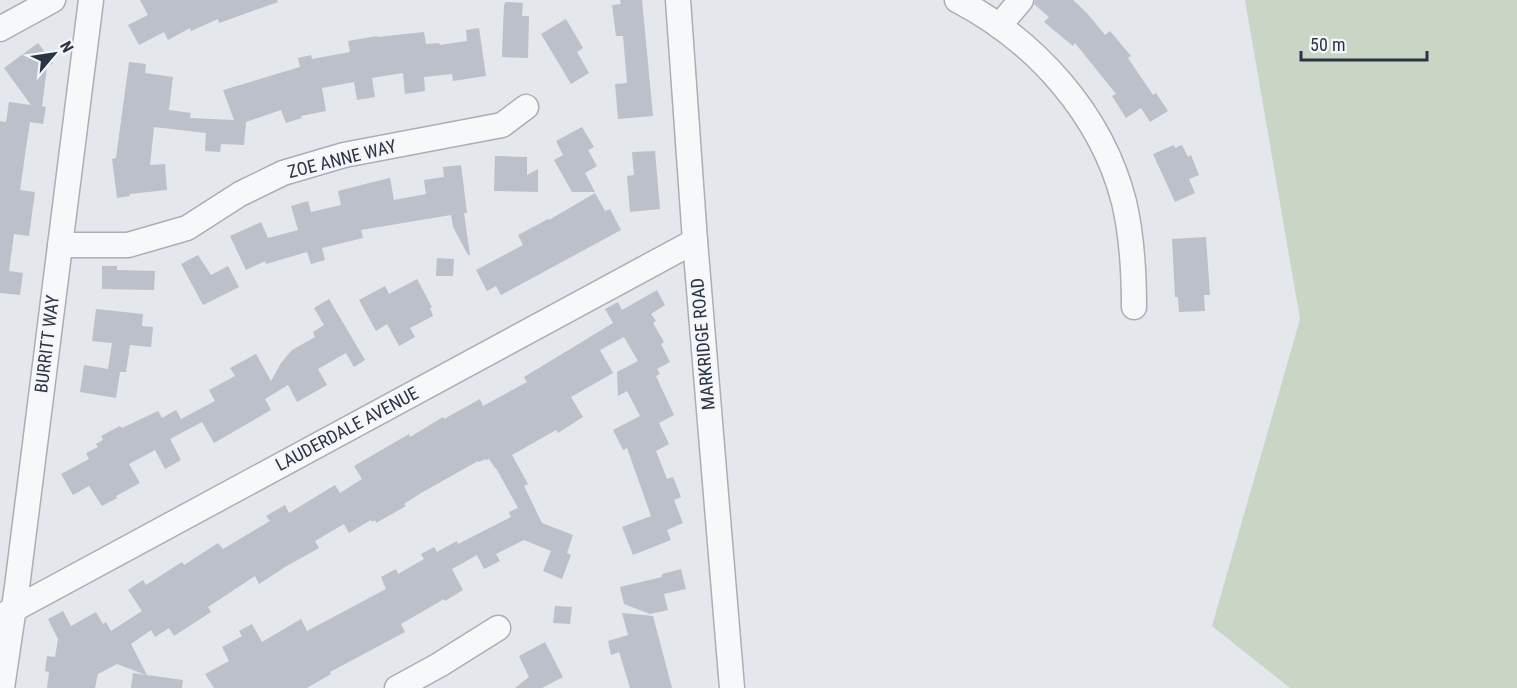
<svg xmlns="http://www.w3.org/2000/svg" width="1517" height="688" viewBox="0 0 1517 688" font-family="'Roboto Condensed',sans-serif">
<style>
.green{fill:#c9d6c5}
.building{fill:#bbc0ca}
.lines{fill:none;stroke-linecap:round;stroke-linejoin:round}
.minor-casing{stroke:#a9aeb7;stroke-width:27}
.minor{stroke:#f7f8fa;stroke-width:24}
.labels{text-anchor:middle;stroke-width:4.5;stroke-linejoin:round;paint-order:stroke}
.street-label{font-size:18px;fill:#2b3445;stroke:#f4f6f9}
</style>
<rect width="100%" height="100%" fill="#e4e7ec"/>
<path class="green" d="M 1245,0 L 1517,0 L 1517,688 L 1290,688 L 1212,626 L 1300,319 Z"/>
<g class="building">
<path d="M 140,0 L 277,0 L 278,2 L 219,23 L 218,19 L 191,31 L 190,28 L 168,40 L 164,32 L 139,45 L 128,25 L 148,15 Z"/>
<path d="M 620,0 L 642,0 L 653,116 L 618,119 L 615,84 L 627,83 L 623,36 L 616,36 L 612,5 L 621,4 Z"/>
<path d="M 1035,0 L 1073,0 L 1086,12 L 1105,35 L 1110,31 L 1131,56 L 1128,58 L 1153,95 L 1156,93 L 1168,111 L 1150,122 L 1141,108 L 1126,118 L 1112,96 L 1116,94 L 1075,43 L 1073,46 L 1044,22 L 1049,17 L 1034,4 Z"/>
<path d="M 506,2 L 523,3 L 522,16 L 529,16 L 528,58 L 502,57 L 503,27 L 504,5 Z"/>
<path d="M 566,19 L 583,48 L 577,52 L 589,73 L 571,84 L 541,34 Z"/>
<path d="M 479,28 L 486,76 L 453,81 L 452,74 L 424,77 L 425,91 L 405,94 L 403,73 L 372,78 L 375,97 L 357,100 L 354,82 L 322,88 L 326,111 L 301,116 L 302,118 L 286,123 L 281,110 L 246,122 L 244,145 L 221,144 L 220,152 L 205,151 L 206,133 L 154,127 L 150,165 L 165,164 L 167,190 L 129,194 L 130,196 L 117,198 L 112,159 L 116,158 L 129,62 L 146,64 L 145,73 L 173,77 L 169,110 L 191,113 L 190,118 L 234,120 L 223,90 L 300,67 L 298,58 L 311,55 L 312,59 L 350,52 L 348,41 L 377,36 L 377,37 L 424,32 L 426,44 L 439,43 L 440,45 L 467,41 L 466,30 Z"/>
<path d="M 38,43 L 53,63 L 47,67 L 42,106 L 46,107 L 43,124 L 30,122 L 25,155 L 20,190 L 35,192 L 29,236 L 14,234 L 9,271 L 23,273 L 20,295 L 0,293 L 0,121 L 6,122 L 9,102 L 31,105 L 4,68 Z"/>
<path d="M 582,127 L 594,147 L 588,150 L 597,166 L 585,173 L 595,192 L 572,192 L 554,160 L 563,155 L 556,141 Z"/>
<path d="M 1174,145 L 1175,148 L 1182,145 L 1188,157 L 1191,155 L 1199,175 L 1189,179 L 1195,193 L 1175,202 L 1153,154 Z"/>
<path d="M 655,151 L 660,209 L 630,212 L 627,176 L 634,175 L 632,152 Z"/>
<path d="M 495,156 L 527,157 L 527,175 L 538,169 L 538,192 L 494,191 Z"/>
<path d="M 461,165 L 467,213 L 464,213 L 470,255 L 468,255 L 453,227 L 451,215 L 361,230 L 363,238 L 322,248 L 325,260 L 311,264 L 307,252 L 266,264 L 265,261 L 246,270 L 230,236 L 261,222 L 268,238 L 298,230 L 291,206 L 308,201 L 311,212 L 341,205 L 338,191 L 373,182 L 390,178 L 394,200 L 426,194 L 424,180 L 444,177 L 443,167 Z"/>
<path d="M 595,193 L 605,211 L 610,209 L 621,230 L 501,295 L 496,286 L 487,291 L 476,270 L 523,245 L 518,235 L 548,219 L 549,220 Z"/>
<path d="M 1206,237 L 1210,295 L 1204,295 L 1205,311 L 1179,312 L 1178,297 L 1175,297 L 1172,239 Z"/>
<path d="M 198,255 L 211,275 L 228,266 L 239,287 L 203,305 L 181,264 Z"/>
<path d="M 437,258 L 454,259 L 453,276 L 436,276 Z"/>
<path d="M 102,266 L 117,266 L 117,270 L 155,271 L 154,290 L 102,289 Z"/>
<path d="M 417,279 L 432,307 L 430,308 L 433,316 L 410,328 L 415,337 L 399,346 L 387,324 L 376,331 L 359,300 L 385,286 L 389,294 Z"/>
<path d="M 657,290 L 665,305 L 651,314 L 656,321 L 653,323 L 664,342 L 661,344 L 670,362 L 657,369 L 660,374 L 656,376 L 674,415 L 659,423 L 669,444 L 656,451 L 667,479 L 673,477 L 681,497 L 674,500 L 683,523 L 667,530 L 671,540 L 633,555 L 622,527 L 651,516 L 627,448 L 623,450 L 613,430 L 640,416 L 627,391 L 618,396 L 617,372 L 638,361 L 624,337 L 600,350 L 613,373 L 571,397 L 583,417 L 558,433 L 556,430 L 512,455 L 528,484 L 524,486 L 542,523 L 573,535 L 567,553 L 571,555 L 562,579 L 543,571 L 551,551 L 524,540 L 496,554 L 500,561 L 484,569 L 477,555 L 452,569 L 463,590 L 445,601 L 444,599 L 401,624 L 405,632 L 330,672 L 331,674 L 307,688 L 214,688 L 205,674 L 229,661 L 222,647 L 242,636 L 239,631 L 252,624 L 262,642 L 301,619 L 307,631 L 386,589 L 381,577 L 396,569 L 398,574 L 424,559 L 421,554 L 434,547 L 437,552 L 457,541 L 458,544 L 511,517 L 509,512 L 518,508 L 496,468 L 495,468 L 489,459 L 487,460 L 486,459 L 479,462 L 478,461 L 421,493 L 404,504 L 406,506 L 376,523 L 375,520 L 372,522 L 371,520 L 349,533 L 344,524 L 315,541 L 319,548 L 285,567 L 259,584 L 255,576 L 208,607 L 211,612 L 174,636 L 169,628 L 155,637 L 151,630 L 131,644 L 147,675 L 183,680 L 182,688 L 131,688 L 133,673 L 146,675 L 117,664 L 98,674 L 95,688 L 47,688 L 49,672 L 45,671 L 47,656 L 55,657 L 58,639 L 48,619 L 63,611 L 71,626 L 96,612 L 103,624 L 106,622 L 111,631 L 142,611 L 128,590 L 143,580 L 146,585 L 182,562 L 184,565 L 218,543 L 223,549 L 270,521 L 266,516 L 285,505 L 289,513 L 335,485 L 340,493 L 362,479 L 354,466 L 409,434 L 410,437 L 443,417 L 444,419 L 480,399 L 483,406 L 527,382 L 524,377 L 613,323 L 605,309 L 618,302 L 622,310 Z"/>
<path d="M 329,299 L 365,360 L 354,367 L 346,353 L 318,369 L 327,385 L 297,402 L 288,385 L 265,399 L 271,410 L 214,443 L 202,422 L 170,439 L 181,460 L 165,469 L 155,450 L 129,464 L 140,483 L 116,496 L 117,498 L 102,506 L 89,486 L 73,495 L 61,474 L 89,459 L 86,453 L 98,447 L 96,444 L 103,440 L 101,436 L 120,426 L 122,428 L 158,411 L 162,418 L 176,410 L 181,419 L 215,401 L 209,390 L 235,376 L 230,368 L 256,354 L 271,381 L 281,363 L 292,350 L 315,337 L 313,332 L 324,325 L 314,308 Z"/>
<path d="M 96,309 L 143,314 L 142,326 L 153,327 L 151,347 L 130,345 L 126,372 L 120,372 L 116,398 L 80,392 L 84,365 L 108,369 L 112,343 L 92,341 Z"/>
<path d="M 681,569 L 686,589 L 664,594 L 668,610 L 650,614 L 624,604 L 620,587 L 662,577 L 662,574 Z"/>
<path d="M 555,606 L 572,607 L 570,624 L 553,623 Z"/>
<path d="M 622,613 L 653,616 L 672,688 L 630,688 L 619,652 L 611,655 L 608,641 L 628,635 Z"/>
<path d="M 545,642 L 563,677 L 542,688 L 515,688 L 529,677 L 519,656 Z"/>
</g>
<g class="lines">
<g class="minor-casing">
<g id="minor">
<path d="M 678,0 L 695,241 L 732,688"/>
<path d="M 957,0 C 1036,41 1102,115 1124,202 C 1132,236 1134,272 1134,307"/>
<path d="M 999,26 L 1021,0"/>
<path d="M 0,29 L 53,0"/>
<path d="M 60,245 L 128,245 L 187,228 L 240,194 L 283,173 L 344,155 L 502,125 L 526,107"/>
<path d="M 0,617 L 695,241"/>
<path d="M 2,688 L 17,587 L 91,0"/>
<path d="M 397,688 L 439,665 L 498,628"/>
</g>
</g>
<use href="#minor" class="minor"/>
</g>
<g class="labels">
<g class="street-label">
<text transform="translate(342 159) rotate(-14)" y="6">ZOE ANNE WAY</text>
<text transform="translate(47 344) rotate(-83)" y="6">BURRITT WAY</text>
<text transform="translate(703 344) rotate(-95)" y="6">MARKRIDGE ROAD</text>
<text transform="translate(347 429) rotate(-28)" y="6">LAUDERDALE AVENUE</text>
</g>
</g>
<g transform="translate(54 54) rotate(61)" stroke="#f4f6f9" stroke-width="4.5" paint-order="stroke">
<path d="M0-4.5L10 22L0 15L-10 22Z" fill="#2b3445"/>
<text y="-9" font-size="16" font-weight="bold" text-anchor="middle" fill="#2b3445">N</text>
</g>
<path d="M1301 51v9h126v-9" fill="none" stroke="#2b3445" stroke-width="3"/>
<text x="1310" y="51" font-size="18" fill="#2b3445" stroke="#f4f6f9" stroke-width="4.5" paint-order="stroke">50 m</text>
</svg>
